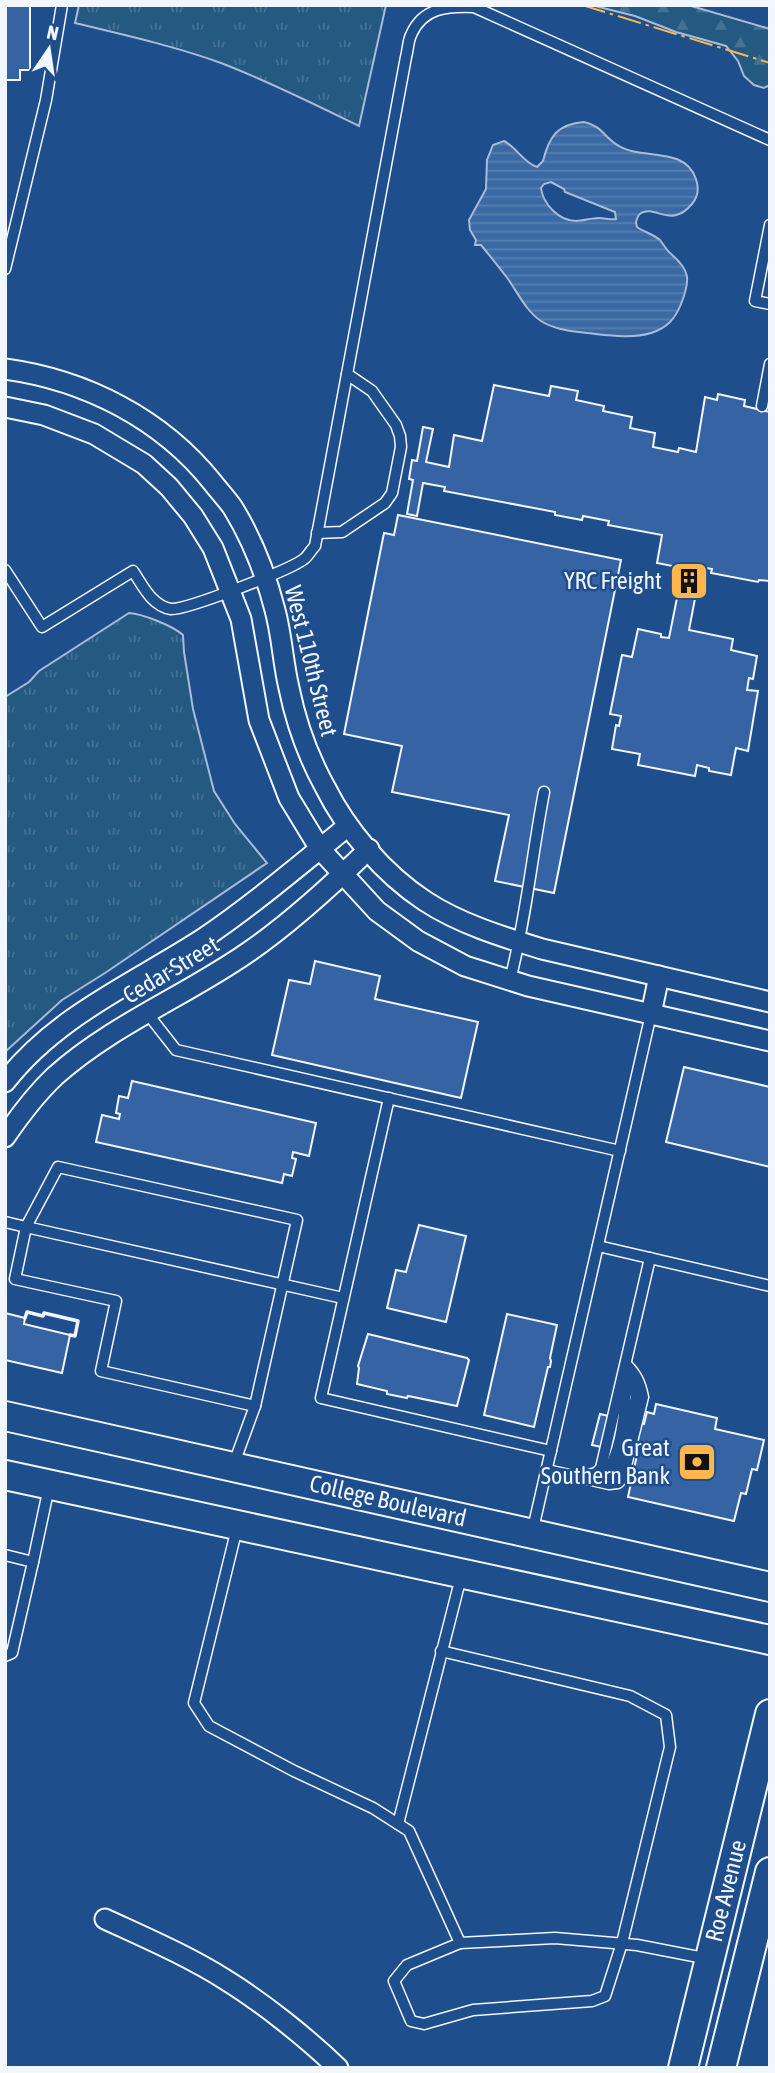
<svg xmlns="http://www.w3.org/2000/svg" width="775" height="2073" viewBox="0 0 775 2073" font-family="'Asap Condensed',sans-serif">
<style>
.grass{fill:url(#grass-tufts);stroke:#a8bbd7;stroke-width:2}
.forest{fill:url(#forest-firs);stroke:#a8bbd7;stroke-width:2}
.water{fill:url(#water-rules);stroke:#a8bbd7;stroke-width:2;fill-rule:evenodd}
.building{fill:#3563a3;stroke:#f2f6ff;stroke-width:2}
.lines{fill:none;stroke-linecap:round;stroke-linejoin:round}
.service-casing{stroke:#f2f6ff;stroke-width:13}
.minor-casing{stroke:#f2f6ff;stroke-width:23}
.secondary-casing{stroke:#f2f6ff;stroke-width:32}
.service{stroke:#1f4e8c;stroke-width:10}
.minor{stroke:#1f4e8c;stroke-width:19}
.secondary{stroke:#1f4e8c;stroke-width:28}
.wall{stroke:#f2f6ff;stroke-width:3.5}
.power{stroke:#ffb74d;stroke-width:2;stroke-dasharray:24 5 3.5 5;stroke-linecap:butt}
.labels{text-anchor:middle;stroke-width:5;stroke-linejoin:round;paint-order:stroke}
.poi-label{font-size:24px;fill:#f2f6ff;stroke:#1f4e8c;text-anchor:end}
.street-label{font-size:24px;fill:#f2f6ff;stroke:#1f4e8c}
</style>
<defs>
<pattern id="grass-tufts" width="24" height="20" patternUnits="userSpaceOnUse" patternTransform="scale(1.75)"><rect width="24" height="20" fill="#245a82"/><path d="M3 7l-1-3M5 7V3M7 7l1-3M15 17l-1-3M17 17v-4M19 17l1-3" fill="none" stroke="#447295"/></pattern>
<pattern id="forest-firs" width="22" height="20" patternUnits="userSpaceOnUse" patternTransform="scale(1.75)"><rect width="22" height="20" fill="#245a82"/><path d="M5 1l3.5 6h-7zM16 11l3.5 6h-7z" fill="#447295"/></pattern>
<pattern id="water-rules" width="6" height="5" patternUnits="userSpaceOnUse" patternTransform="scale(1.75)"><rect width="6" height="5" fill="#3b69a3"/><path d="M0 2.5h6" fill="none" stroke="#587fb1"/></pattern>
</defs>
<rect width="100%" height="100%" fill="#1f4e8c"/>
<g class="grass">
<path d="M 79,5 L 386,5 L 359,126 C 314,104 268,81 221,63 C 174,46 124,35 75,23 Z"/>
<path d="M 129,613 C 143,614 173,626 183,635 L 184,652 L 193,709 L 214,791 L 235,824 L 267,863 L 105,973 L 62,1000 L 5,1052 L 5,697 L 29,682 L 39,671 Z"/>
</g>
<path class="forest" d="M 591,5 L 688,5 L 770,29 L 770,85 L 764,88 L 754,85 L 744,76 L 738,61 L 726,46 L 676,32 L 635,16 Z"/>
<path class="water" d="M 584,122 C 603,126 604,138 619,146 C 642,160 685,146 696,179 C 699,188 698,197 692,204 C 671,229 656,205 641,213 C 638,215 637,218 636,222 L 637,227 C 644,232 653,234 660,240 C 663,244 666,249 670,253 C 690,270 691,279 681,304 C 675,319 667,328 651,333 C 632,339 607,335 587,333 C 572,331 555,330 541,321 C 526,311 518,293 508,279 C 499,267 490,256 481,245 L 475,245 L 476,240 L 470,230 L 469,220 L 486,189 L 487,160 L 493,145 L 504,141 C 517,148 524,163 537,167 L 543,161 C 549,137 557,124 584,122 ZM 551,182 L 564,189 L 565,192 L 615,212 L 616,219 C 610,220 605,218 599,218 C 591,218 583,221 576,221 C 559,221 543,204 541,188 L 544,184 Z"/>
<g class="building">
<path d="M 5,5 L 30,5 L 30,70 L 20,70 L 20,80 L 5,80 Z"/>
<path d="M 494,385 L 549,396 L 551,386 L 578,391 L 576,400 L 604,406 L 603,411 L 632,417 L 630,428 L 655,433 L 653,447 L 678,452 L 679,448 L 696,452 L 705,397 L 717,400 L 718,394 L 745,400 L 744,406 L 770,412 L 769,581 L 759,580 L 758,582 L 711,573 L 712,569 L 701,567 L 689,630 L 733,639 L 731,650 L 757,656 L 753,679 L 749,678 L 747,690 L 758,691 L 748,751 L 736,748 L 731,775 L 709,771 L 709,768 L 697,765 L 695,776 L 638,765 L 640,754 L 612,749 L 616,725 L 619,726 L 621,716 L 610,714 L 622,655 L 632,657 L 638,629 L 661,634 L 661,637 L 669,638 L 683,568 L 657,563 L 662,535 L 608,525 L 609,521 L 583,516 L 582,520 L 555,515 L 555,512 L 444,491 L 445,487 L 423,483 L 417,516 L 407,514 L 413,480 L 409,479 L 412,460 L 417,461 L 423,427 L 433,429 L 426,462 L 449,467 L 454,435 L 482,441 Z"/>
<path d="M 398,515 L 621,560 L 554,893 L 495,881 L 509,815 L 392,792 L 402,746 L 344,734 L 384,533 L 394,535 Z"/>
<path d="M 315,961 L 380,976 L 375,999 L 478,1022 L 461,1098 L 272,1055 L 289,980 L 310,984 Z"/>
<path d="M 684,1067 L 770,1087 L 770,1167 L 666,1142 Z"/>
<path d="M 132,1081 L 316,1123 L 309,1156 L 293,1152 L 292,1158 L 296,1159 L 292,1176 L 284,1174 L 282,1183 L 96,1142 L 102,1115 L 119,1119 L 120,1114 L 116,1113 L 119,1096 L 128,1098 Z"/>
<path d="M 419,1225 L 466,1236 L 446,1322 L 387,1308 L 396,1270 L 406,1272 Z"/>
<path d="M 5,1313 L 25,1318 L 24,1324 L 70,1335 L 62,1373 L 5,1360 Z"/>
<path d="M 507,1314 L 557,1325 L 550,1358 L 551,1361 L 550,1367 L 548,1367 L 534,1427 L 484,1415 Z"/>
<path d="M 368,1334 L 467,1358 L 469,1360 L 457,1406 L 408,1396 L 407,1398 L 387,1394 L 387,1391 L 357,1384 L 359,1368 L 358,1366 Z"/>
<path d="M 656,1404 L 717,1418 L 715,1429 L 764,1440 L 757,1470 L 752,1469 L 746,1494 L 741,1493 L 734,1521 L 628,1497 L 637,1455 L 592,1445 L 600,1414 L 644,1424 L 647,1412 L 654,1414 Z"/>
</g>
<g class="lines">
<g class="service-casing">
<g id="service">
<path d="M 770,225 L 755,301 L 770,304"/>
<path d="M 5,269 L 46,100 L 62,5"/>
<path d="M 762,406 L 770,364"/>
<path d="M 317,533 L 342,532 L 385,503 L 392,493 L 401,447 L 400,436 L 396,425 L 372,391 L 347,374"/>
<path d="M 5,570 L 42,627 L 133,571 C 143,586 152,606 171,609 C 186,610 290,570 304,559 C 308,556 311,550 315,546 L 406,57 C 408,50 408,41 411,35 C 423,7 448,6 474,7 L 770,140"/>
<path d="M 510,980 C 526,919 532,855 544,792"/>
<path d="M 147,1013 L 176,1050 L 620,1151"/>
<path d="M 389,1098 L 321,1398 L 551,1451"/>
<path d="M 5,1222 L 26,1227 L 58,1167 L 297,1220 L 255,1406 L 233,1466"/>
<path d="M 598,1246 L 770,1286"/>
<path d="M 255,1406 L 101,1371 L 116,1301 L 15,1279 L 26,1227 L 343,1298"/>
<path d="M 547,1470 L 609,1484 L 618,1483 L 623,1478 L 643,1397 C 640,1382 636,1374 626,1364"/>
<path d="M 581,1477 L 596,1473 L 601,1468 L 650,1258"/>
<path d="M 598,1477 C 623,1467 626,1399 626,1375"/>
<path d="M 599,1479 L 614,1475 L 621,1461 L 636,1397 L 627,1367"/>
<path d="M 237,1528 L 194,1703 L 209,1726 L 294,1771 L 373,1808 L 409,1831 L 460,1943 L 555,1938 L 637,1945 L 709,1959"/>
<path d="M 532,1533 L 651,1014"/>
<path d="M 5,1555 L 33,1562 L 49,1487"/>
<path d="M 441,1651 L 630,1696 L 666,1715 L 670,1747 L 622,1943 L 605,1996 L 592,2001 L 473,2010 L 424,2024 L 411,2021 L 394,1981 L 407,1965 L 460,1943"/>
<path d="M 5,1656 L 12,1653 L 33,1562"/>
<path d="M 398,1824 L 461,1577"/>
</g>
</g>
<g class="minor-casing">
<g id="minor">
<path d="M 5,369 C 86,380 162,419 213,483 C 219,491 227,499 233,508 C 252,539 266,575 275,610 C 282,636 283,663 289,688 C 296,723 308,756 325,787 C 347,831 384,874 425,901 C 460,924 503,937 542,949 L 770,1002"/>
<path d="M 5,407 L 44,415 L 94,434 L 144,464 L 169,487 L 193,516 L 213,548 L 241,619 L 259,720 L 289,798 L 320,849 L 377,911 L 418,941 L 465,966 L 528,986 L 770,1041"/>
<path d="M 651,1014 L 659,976"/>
<path d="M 5,1082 C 57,1015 135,983 204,938 C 254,904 301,864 348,826"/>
<path d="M 5,1137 C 20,1115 36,1094 55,1076 C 112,1025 185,996 247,953 C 291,923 331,886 369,849"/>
<path d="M 105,1919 C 146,1938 188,1956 226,1980 C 263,2003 307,2038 338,2068"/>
</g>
</g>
<g class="secondary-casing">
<g id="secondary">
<path d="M 5,1416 L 770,1587"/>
<path d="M 5,1475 L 770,1640"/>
<path d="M 683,2068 L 770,1714"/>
<path d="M 721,2068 L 770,1872"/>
</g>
</g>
<use href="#service" class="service"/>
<use href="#minor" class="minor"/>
<use href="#secondary" class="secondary"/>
<path class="wall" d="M 25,1318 L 27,1312 L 43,1316 L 44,1313 L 78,1321 L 75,1336 L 70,1335"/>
<path class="power" d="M 582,5 L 770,63"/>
</g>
<defs>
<g id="building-square" transform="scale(2.0125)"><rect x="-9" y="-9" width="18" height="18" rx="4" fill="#ffb74d" stroke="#1f4e8c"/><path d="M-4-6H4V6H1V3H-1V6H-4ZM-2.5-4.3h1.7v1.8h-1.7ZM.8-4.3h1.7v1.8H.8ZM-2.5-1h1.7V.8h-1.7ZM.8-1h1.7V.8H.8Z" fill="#111"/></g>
<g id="bank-square" transform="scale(2.0125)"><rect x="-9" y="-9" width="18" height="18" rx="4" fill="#ffb74d" stroke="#1f4e8c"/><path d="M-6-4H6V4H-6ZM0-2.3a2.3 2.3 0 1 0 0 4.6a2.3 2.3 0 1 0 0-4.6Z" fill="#111"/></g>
</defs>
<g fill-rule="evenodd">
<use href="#building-square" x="689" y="581"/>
<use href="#bank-square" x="697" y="1462"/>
</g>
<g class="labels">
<g class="poi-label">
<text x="662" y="589">YRC Freight</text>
<text x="670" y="1456">Great<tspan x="670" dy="28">Southern Bank</tspan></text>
</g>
<g class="street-label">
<text transform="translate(311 661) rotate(76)" y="8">West 110th Street</text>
<text transform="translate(171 970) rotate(-31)" y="8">Cedar Street</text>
<text transform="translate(388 1501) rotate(13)" y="8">College Boulevard</text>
<text transform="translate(726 1891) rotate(-76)" y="8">Roe Avenue</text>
</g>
</g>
<rect width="775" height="2073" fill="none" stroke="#f2f6ff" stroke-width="14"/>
<g transform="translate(49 49) rotate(13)" stroke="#1f4e8c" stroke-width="5" paint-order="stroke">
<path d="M0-5L12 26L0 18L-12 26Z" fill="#f2f6ff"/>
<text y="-10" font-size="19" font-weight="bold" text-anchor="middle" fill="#f2f6ff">N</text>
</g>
</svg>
